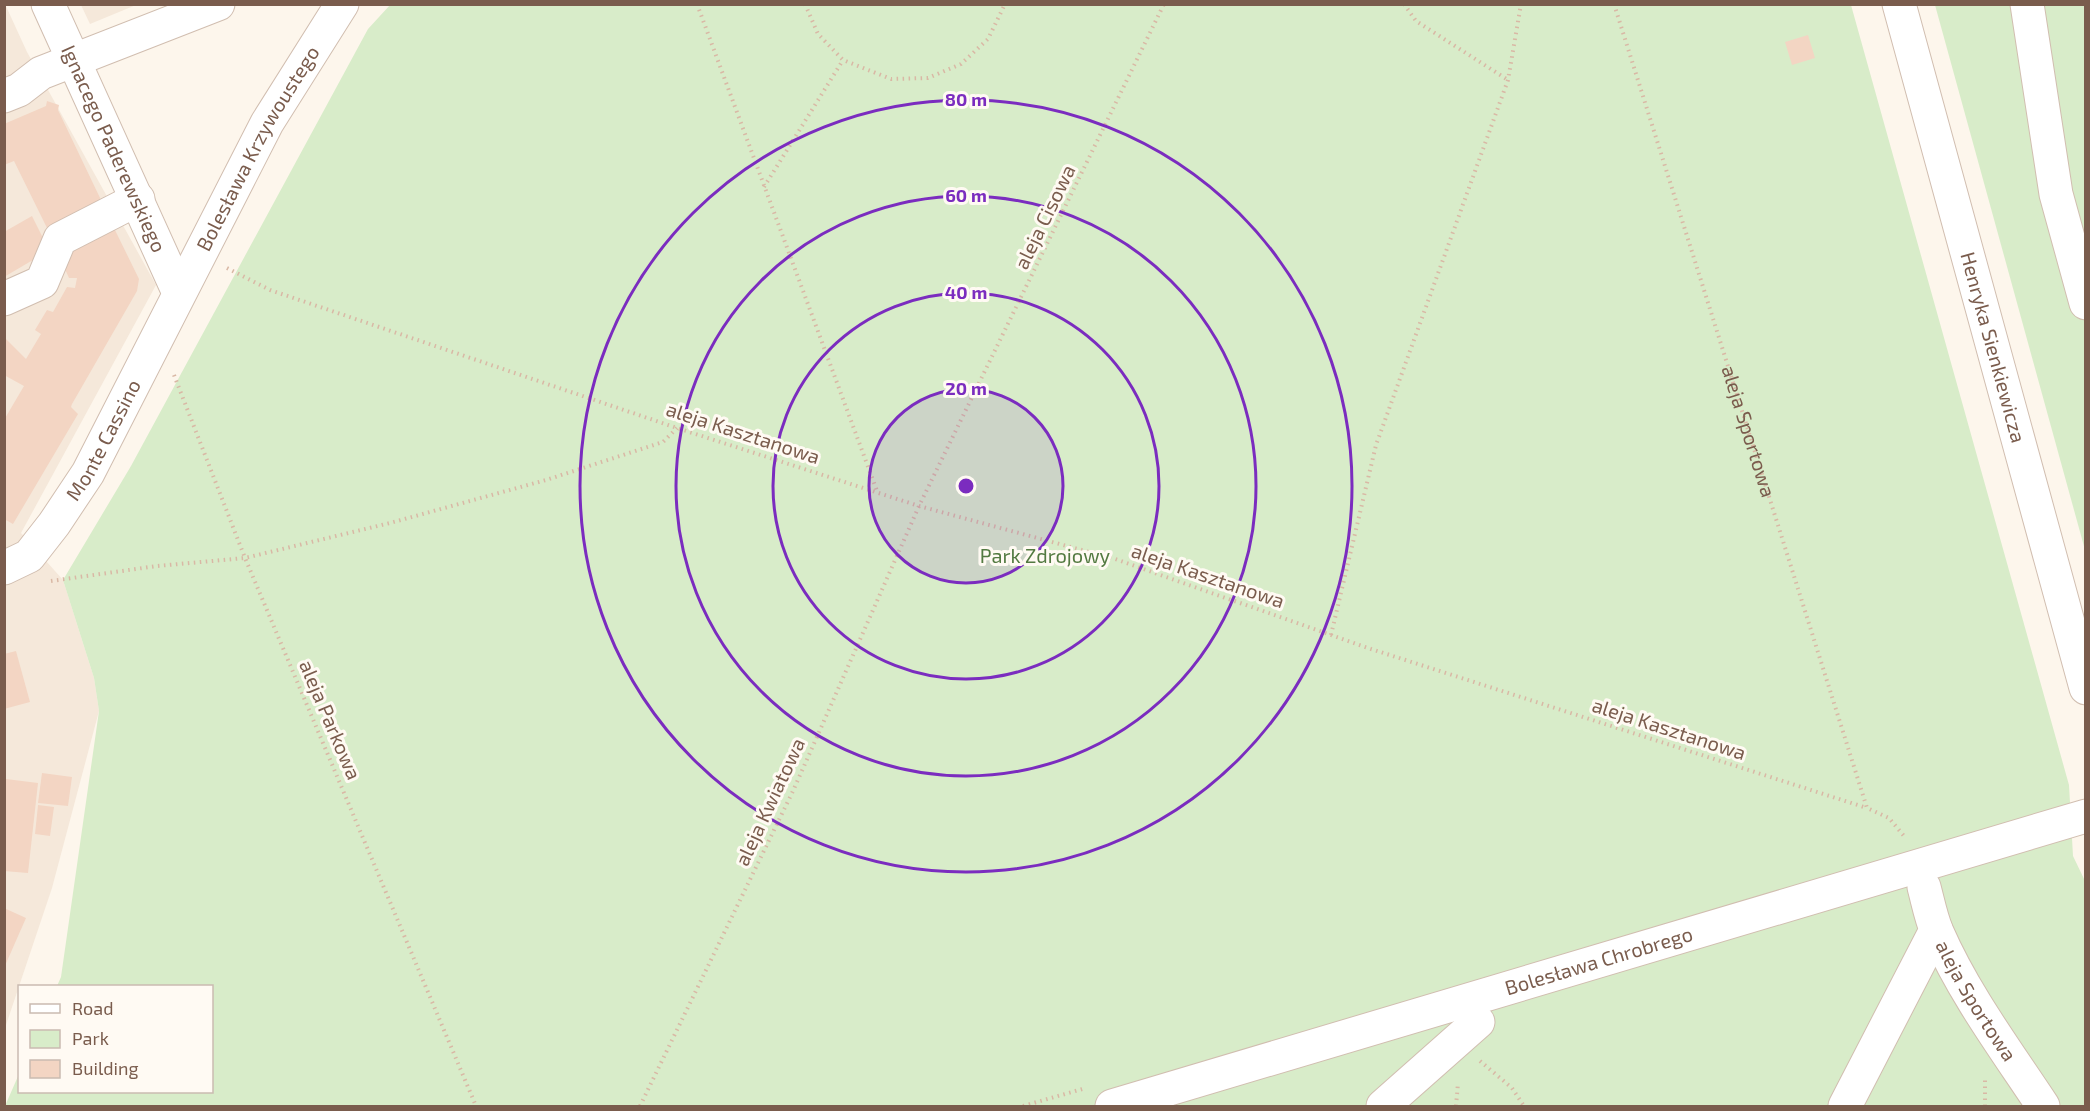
<svg xmlns="http://www.w3.org/2000/svg" width="2090" height="1111" viewBox="0 0 2090 1111" font-family="'Exo 2',sans-serif">
<style>
.residential{fill:#f5e8da}
.green{fill:#d8ecc9}
.building{fill:#f3d5c3}
.lines{fill:none;stroke-linecap:round;stroke-linejoin:round}
.minor-casing{stroke:#d1beb0;stroke-width:35}
.path{stroke:#d9b8a5;stroke-width:4;stroke-dasharray:1.5 4.5;stroke-linecap:butt}
.minor{stroke:#fff;stroke-width:33}
.ring{fill:none;stroke:#7b2cbf;stroke-width:3}
.labels{text-anchor:middle;stroke-width:6;stroke-linejoin:round;paint-order:stroke}
.street-label{font-size:20px;fill:#7a5c4d;stroke:#fffaf3}
.park-label{font-size:20px;fill:#537a41;stroke:#fffaf3}
.centre{fill:#7b2cbf;stroke:#fffaf3;stroke-width:3}
.ring-label{font-size:18px;text-anchor:middle;font-weight:bold;fill:#7b2cbf;stroke:#fffaf3;stroke-width:6;stroke-linejoin:round;paint-order:stroke}
</style>
<rect width="100%" height="100%" fill="#fdf6ec"/>
<g class="residential">
<path d="M 5,4 L 27,52 L 156,285 L 21,533 L 63,580 L 94,678 L 99,711 L 52,888 L 5,1028 Z"/>
<path d="M 81,5 L 136,5 L 90,24 Z"/>
</g>
<g class="green">
<path d="M 390,5 L 1851,5 L 2069,785 L 2073,856 L 2085,881 L 2085,1106 L 5,1106 L 19,1074 L 20,1092 L 212,1092 L 212,986 L 57,986 L 61,977 L 99,711 L 94,678 L 63,580 L 131,466 L 368,29 Z"/>
<path d="M 1935,5 L 2085,5 L 2085,550 Z"/>
</g>
<g class="building">
<path d="M 1808,35 L 1815,58 L 1792,65 L 1785,42 Z"/>
<path d="M 47,101 L 59,105 L 58,110 L 101,200 L 48,230 L 14,161 L 4,165 L 4,124 L 46,106 Z"/>
<path d="M 32,216 L 44,240 L 38,257 L 4,277 L 4,232 Z"/>
<path d="M 113,226 L 139,279 L 137,291 L 72,404 L 71,407 L 78,414 L 13,524 L 4,519 L 4,420 L 24,386 L 4,375 L 4,337 L 26,359 L 41,334 L 35,330 L 47,310 L 53,312 L 67,287 L 75,288 L 77,278 L 69,278 L 64,267 L 54,258 Z"/>
<path d="M 16,651 L 30,702 L 4,709 L 4,654 Z"/>
<path d="M 42,773 L 72,777 L 68,806 L 38,803 Z"/>
<path d="M 6,779 L 38,783 L 28,873 L 4,871 Z"/>
<path d="M 38,805 L 54,807 L 50,836 L 35,834 Z"/>
<path d="M 4,908 L 26,918 L 4,968 Z"/>
</g>
<g class="lines">
<g class="minor-casing">
<g id="minor">
<path id="s2" d="M 48,4 L 179,293"/>
<path id="s3" d="M 1899,4 L 2086,688"/>
<path d="M 2027,4 L 2056,194 L 2086,303"/>
<path d="M 4,96 L 19,90 L 41,73 L 218,4"/>
<path d="M 4,299 L 42,282 L 60,239 L 138,199"/>
<path id="s4" d="M 4,568 L 29,556 L 54,524 L 88,473 L 267,123 L 342,4"/>
<path id="s5" d="M 1924,887 C 1928,902 1931,918 1937,932 C 1964,994 2006,1050 2043,1106"/>
<path id="s6" d="M 1112,1106 L 2086,816"/>
<path d="M 1383,1106 L 1478,1022"/>
<path d="M 1845,1106 L 1936,930"/>
</g>
</g>
<g class="path">
<path d="M 697,4 L 877,491"/>
<path d="M 805,4 L 818,34 L 843,60 L 891,79 L 928,78 L 961,64 L 988,39 L 1005,4"/>
<path d="M 1404,4 L 1416,21 L 1508,80"/>
<path id="s1" d="M 1614,4 L 1867,808 L 1889,818 L 1904,836"/>
<path d="M 764,187 L 843,60"/>
<path d="M 227,268 L 270,290 L 677,428 L 919,506 L 1115,559 L 1371,649 L 1867,808"/>
<path d="M 174,375 L 245,558 L 476,1106"/>
<path d="M 51,581 L 157,566 L 245,558 L 390,523 L 546,480 L 663,442 L 677,428"/>
<path d="M 1331,635 L 1376,445 L 1508,80 L 1521,4"/>
<path d="M 1480,1061 L 1512,1088 L 1524,1106"/>
<path d="M 640,1106 L 793,791 L 919,506 L 1164,4"/>
<path d="M 1023,1106 L 1086,1088"/>
<path d="M 1456,1106 L 1458,1083"/>
<path d="M 1985,1106 L 1985,1080"/>
</g>
<use href="#minor" class="minor"/>
</g>
<circle cx="966" cy="486" r="97" fill="#7b2cbf" fill-opacity=".12"/>
<g class="ring">
<circle cx="966" cy="486" r="97"/>
<circle cx="966" cy="486" r="193"/>
<circle cx="966" cy="486" r="290"/>
<circle cx="966" cy="486" r="386"/>
</g>
<g class="labels">
<g class="street-label">
<text dy="7" stroke="none"><textPath href="#s4" startOffset="496">Bolesława Krzywoustego</textPath></text>
<text dy="7" stroke="none"><textPath href="#s2" startOffset="159">Ignacego Paderewskiego</textPath></text>
<text transform="translate(1045 217) rotate(-64)" y="7">aleja Cisowa</text>
<text dy="7" stroke="none"><textPath href="#s3" startOffset="356">Henryka Sienkiewicza</textPath></text>
<text dy="7" stroke="none"><textPath href="#s1" startOffset="448">aleja Sportowa</textPath></text>
<text transform="translate(743 433) rotate(18)" y="7">aleja Kasztanowa</text>
<text dy="7" stroke="none"><textPath href="#s4" startOffset="166">Monte Cassino</textPath></text>
<text transform="translate(1208 576) rotate(19)" y="7">aleja Kasztanowa</text>
<text transform="translate(330 720) rotate(67)" y="7">aleja Parkowa</text>
<text transform="translate(1669 729) rotate(18)" y="7">aleja Kasztanowa</text>
<text transform="translate(770 802) rotate(-65)" y="7">aleja Kwiatowa</text>
<text dy="7" stroke="none"><textPath href="#s6" startOffset="508">Bolesława Chrobrego</textPath></text>
<text dy="7" stroke="none"><textPath href="#s5" startOffset="126">aleja Sportowa</textPath></text>
</g>
<g class="park-label">
<text x="1045" y="563">Park Zdrojowy</text>
</g>
</g>
<circle cx="966" cy="486" r="9" class="centre"/>
<g class="ring-label">
<text x="966" y="106">80 m</text>
<text x="966" y="202">60 m</text>
<text x="966" y="299">40 m</text>
<text x="966" y="395">20 m</text>
</g>
<rect width="2090" height="1111" fill="none" stroke="#7a5c4d" stroke-width="12"/>
<rect x="18" y="985" width="195" height="108" fill="#fffaf3" stroke="#cabbb1" stroke-width="1.5"/>
<rect x="30" y="1004" width="30" height="9" fill="#ffffff" stroke="#cabbb1" stroke-width="1.5"/>
<text x="72" y="1015" font-size="18" fill="#7a5c4d">Road</text>
<rect x="30" y="1030" width="30" height="18" fill="#d8ecc9" stroke="#cabbb1" stroke-width="1.5"/>
<text x="72" y="1045" font-size="18" fill="#7a5c4d">Park</text>
<rect x="30" y="1060" width="30" height="18" fill="#f3d5c3" stroke="#cabbb1" stroke-width="1.5"/>
<text x="72" y="1075" font-size="18" fill="#7a5c4d">Building</text>
</svg>
